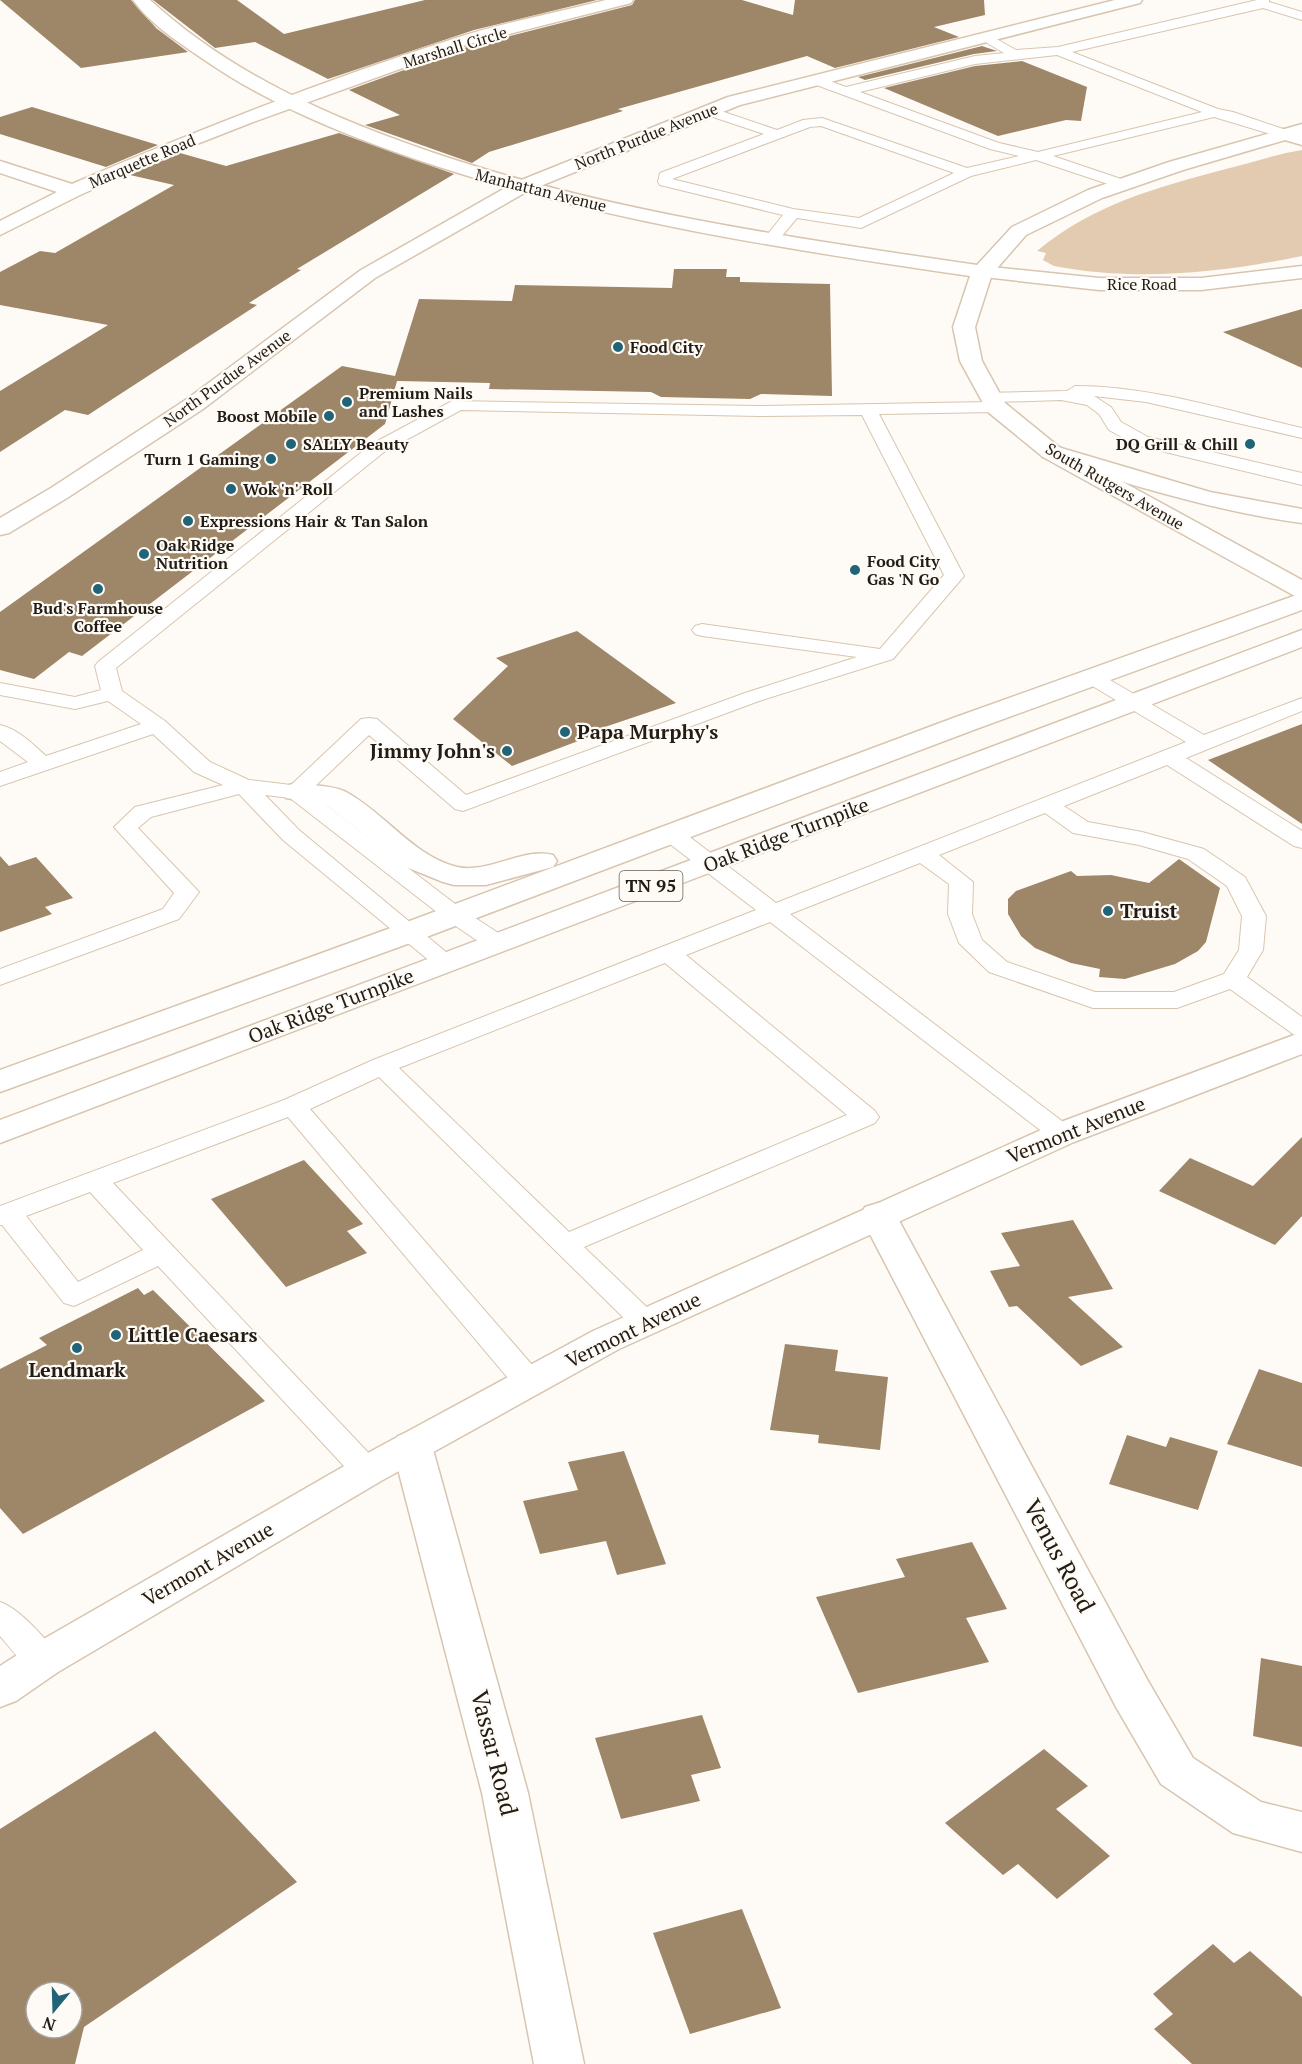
<svg xmlns="http://www.w3.org/2000/svg" width="1302" height="2064" viewBox="0 0 1302 2064" font-family="'PT Serif',serif">
<style>
.green{fill:#e2cbb0}
.building{fill:#9e8669;fill-rule:evenodd}
.lines{fill:none;stroke-linecap:round;stroke-linejoin:round}
.lane-casing{stroke:#d8c5af;stroke-width:2}
.street-casing{stroke:#d8c5af;stroke-width:3}
.secondary-casing{stroke:#d8c5af;stroke-width:3}
.highway-casing{stroke:#d8c5af;stroke-width:3}
.lane{fill:#fff;fill-rule:evenodd}
.street{fill:#fff;fill-rule:evenodd}
.secondary{fill:#fff;fill-rule:evenodd}
.highway{fill:#fff;fill-rule:evenodd}
.poi-dot{fill:#216477;stroke:#fefbf6;stroke-width:2}
.labels{text-anchor:middle;stroke-width:4.5;stroke-linejoin:round;paint-order:stroke}
.far-street-label{font-size:16px;fill:#221c14;stroke:#fefbf6}
.far-poi-label{font-size:16px;font-weight:bold;fill:#221c14;stroke:#fefbf6;text-anchor:start}
.shield{fill:#fefbf6;stroke:#645f58;stroke-width:1.5}
.shield-label{font-size:18px;font-weight:bold;fill:#221c14}
.poi-label{font-size:20px;font-weight:bold;fill:#221c14;stroke:#fefbf6;text-anchor:start}
.street-label{font-size:20px;fill:#221c14;stroke:#fefbf6}
.near-street-label{font-size:24px;fill:#221c14;stroke:#fefbf6}
</style>
<rect width="100%" height="100%" fill="#fefbf6"/>
<path class="green" d="M 1302,150 L 1302,256 C 1221,273 1136,282 1054,266 L 1043,260 L 1046,253 L 1037,251 C 1094,204 1155,188 1226,169 C 1251,163 1276,154 1302,150 Z"/>
<g class="building">
<path d="M 0,0 L 131,0 L 156,28 L 188,52 L 81,68 Z"/>
<path d="M 153,0 L 237,0 L 284,34 L 425,0 L 597,0 L 474,30 L 328,79 L 255,42 L 215,48 Z"/>
<path d="M 635,0 L 742,0 L 793,15 L 795,0 L 984,0 L 985,15 L 934,27 L 959,37 L 835,68 L 807,56 L 618,109 L 623,111 L 489,152 L 472,163 L 365,125 L 400,115 L 349,90 L 470,46 L 632,5 Z"/>
<path d="M 982,46 L 997,51 L 974,54 L 865,80 L 858,77 Z"/>
<path d="M 1022,61 L 1087,87 L 1081,121 L 1066,120 L 998,136 L 884,88 L 975,66 Z"/>
<path d="M 32,107 L 158,145 L 106,167 L 0,134 L 0,117 Z"/>
<path d="M 339,133 L 454,174 L 297,269 L 301,270 L 249,303 L 257,305 L 88,415 L 65,410 L 0,452 L 0,391 L 108,325 L 0,305 L 0,272 L 40,251 L 55,253 L 174,185 L 130,175 L 180,153 L 226,166 Z"/>
<path d="M 674,269 L 727,269 L 726,277 L 740,277 L 740,282 L 830,284 L 832,396 L 761,394 L 750,399 L 661,397 L 651,392 L 489,389 L 490,383 L 397,381 L 385,424 L 82,656 L 69,652 L 34,679 L 0,670 L 0,612 L 342,366 L 395,376 L 419,299 L 512,301 L 515,285 L 672,288 Z"/>
<path d="M 1302,309 L 1302,368 L 1223,332 Z"/>
<path d="M 577,631 L 676,703 L 590,732 L 594,735 L 512,766 L 453,719 L 508,666 L 496,658 Z"/>
<path d="M 1302,724 L 1302,824 L 1208,760 Z"/>
<path d="M 0,856 L 9,866 L 36,857 L 73,898 L 45,907 L 52,914 L 0,932 Z"/>
<path d="M 1179,859 L 1220,888 L 1206,942 L 1198,951 L 1175,964 L 1125,979 L 1099,977 L 1100,969 L 1071,963 L 1035,948 L 1021,936 L 1008,914 L 1008,899 L 1016,891 L 1071,871 L 1077,876 L 1111,875 L 1149,883 Z"/>
<path d="M 1302,1137 L 1302,1216 L 1275,1245 L 1159,1191 L 1190,1158 L 1253,1186 Z"/>
<path d="M 304,1160 L 363,1224 L 347,1231 L 367,1253 L 286,1287 L 211,1199 Z"/>
<path d="M 1073,1220 L 1113,1289 L 1068,1297 L 1123,1347 L 1081,1366 L 1017,1306 L 1009,1307 L 990,1271 L 1020,1266 L 1001,1233 Z"/>
<path d="M 138,1288 L 144,1295 L 153,1290 L 265,1401 L 23,1534 L 0,1508 L 0,1369 L 47,1345 L 39,1338 Z"/>
<path d="M 785,1344 L 838,1350 L 835,1371 L 888,1377 L 880,1450 L 818,1443 L 819,1435 L 770,1430 Z"/>
<path d="M 1259,1369 L 1302,1383 L 1302,1467 L 1227,1444 Z"/>
<path d="M 1127,1435 L 1166,1447 L 1170,1437 L 1218,1451 L 1198,1510 L 1109,1484 Z"/>
<path d="M 624,1451 L 666,1564 L 617,1575 L 606,1541 L 540,1554 L 523,1501 L 578,1490 L 568,1462 Z"/>
<path d="M 972,1542 L 1007,1609 L 966,1618 L 989,1662 L 858,1693 L 816,1597 L 905,1577 L 896,1559 Z"/>
<path d="M 1261,1658 L 1302,1666 L 1302,1747 L 1253,1736 Z"/>
<path d="M 702,1715 L 721,1768 L 691,1775 L 700,1801 L 621,1819 L 595,1738 Z"/>
<path d="M 155,1731 L 297,1882 L 84,2027 L 75,2064 L 0,2064 L 0,1829 ZM 36,1992 L 72,1992 L 72,2028 L 36,2028 Z"/>
<path d="M 1044,1749 L 1088,1786 L 1056,1809 L 1110,1856 L 1057,1899 L 1018,1864 L 1003,1875 L 945,1823 Z"/>
<path d="M 742,1909 L 781,2008 L 690,2034 L 653,1933 Z"/>
<path d="M 1213,1944 L 1234,1963 L 1250,1951 L 1302,1997 L 1302,2064 L 1192,2064 L 1154,2029 L 1173,2014 L 1153,1994 Z"/>
</g>
<g class="lines">
<g class="lane-casing">
<g id="lane">
<path d="M 1257,0 L 1269,0 L 1269,2 L 1302,12 L 1302,20 L 1263,8 L 1072,52 L 1218,109 L 1233,112 L 1289,131 L 1291,134 L 1284,138 L 1214,117 L 1053,156 L 1127,181 L 1129,184 L 1127,187 L 1117,187 L 1036,160 L 971,176 L 861,228 L 797,218 L 776,243 L 771,245 L 763,240 L 783,215 L 660,185 L 658,182 L 660,173 L 764,134 L 704,114 L 702,111 L 709,107 L 777,130 L 803,120 L 822,118 L 967,168 L 1019,156 L 990,149 L 811,83 L 809,80 L 816,76 L 846,87 L 975,56 L 1004,53 L 982,40 L 980,37 L 986,33 L 1016,50 L 1058,47 ZM 1057,55 L 1202,112 L 1038,152 L 999,143 L 860,92 L 975,64 ZM 821,126 L 954,173 L 859,218 L 793,209 L 672,179 L 810,127 Z"/>
<path d="M 1075,386 C 1152,386 1228,411 1302,428 L 1302,438 L 1146,402 L 1094,396 L 1111,407 L 1121,422 L 1148,437 L 1302,473 L 1302,485 L 1136,445 L 1109,430 L 1099,414 L 1087,405 L 1061,400 L 997,402 L 1005,407 L 1002,411 L 996,412 L 879,414 L 964,576 L 893,659 L 759,701 L 463,811 L 455,809 L 369,735 L 309,792 L 463,910 L 506,938 L 509,943 L 506,948 L 497,950 L 488,948 L 447,920 L 290,798 L 265,795 L 299,830 L 458,962 L 455,967 L 446,969 L 437,967 L 283,840 L 239,794 L 151,817 L 138,828 L 199,892 L 179,919 L 0,985 L 0,969 L 163,909 L 174,893 L 114,827 L 135,807 L 223,785 L 194,772 L 153,734 L 0,786 L 0,772 L 28,762 L 0,741 L 0,725 C 18,729 33,744 46,756 L 141,724 L 108,701 L 75,709 L 0,695 L 0,683 L 75,697 L 101,690 L 95,666 L 98,662 L 372,444 L 452,401 L 759,406 L 989,402 L 981,397 L 984,393 L 1067,391 ZM 461,410 L 759,416 L 862,415 L 944,575 L 880,649 L 702,624 L 695,626 L 692,630 L 695,634 L 702,636 L 857,657 L 745,693 L 466,795 L 377,719 L 369,718 L 361,719 L 291,785 L 249,780 L 210,762 L 165,721 L 122,691 L 116,668 L 384,452 Z"/>
<path d="M 1091,671 L 1098,673 L 1204,735 L 1302,698 L 1302,711 L 1186,758 L 1302,831 L 1302,848 L 1294,846 L 1167,765 L 1064,806 L 1088,822 L 1142,832 L 1204,849 L 1245,877 L 1266,916 L 1263,950 L 1247,977 L 1302,1017 L 1302,1037 L 1293,1034 L 1230,989 L 1177,1008 L 1093,1008 L 989,972 L 959,943 L 948,914 L 949,884 L 920,863 L 790,914 L 1071,1128 L 1075,1134 L 1071,1140 L 1062,1142 L 1053,1140 L 770,922 L 686,955 L 875,1111 L 879,1117 L 875,1123 L 584,1247 L 655,1315 L 660,1322 L 655,1329 L 645,1332 L 635,1329 L 379,1077 L 310,1109 L 540,1374 L 544,1382 L 540,1390 L 529,1393 L 518,1390 L 288,1117 L 113,1183 L 378,1463 L 383,1471 L 378,1479 L 367,1482 L 356,1479 L 158,1266 L 74,1306 L 64,1303 L 2,1225 L 0,1225 L 0,1206 L 284,1100 L 373,1060 L 756,910 L 662,838 L 659,833 L 662,828 L 670,826 L 678,828 L 776,903 L 1186,742 L 1084,681 L 1081,677 L 1084,673 ZM 1045,813 L 1073,833 L 1139,845 L 1188,859 L 1227,886 L 1242,916 L 1239,950 L 1224,974 L 1174,992 L 1095,992 L 1007,962 L 982,940 L 972,914 L 973,882 L 939,855 ZM 665,963 L 847,1115 L 569,1232 L 399,1068 ZM 90,1192 L 143,1250 L 78,1282 L 26,1216 Z"/>
<path d="M 0,1602 C 19,1608 50,1642 60,1660 L 55,1669 C 29,1678 16,1654 0,1636 Z"/>
</g>
</g>
<g class="street-casing">
<g id="street">
<path d="M 606,0 L 633,0 L 631,3 L 469,44 L 253,122 L 179,151 L 80,195 L 0,235 L 0,221 L 57,192 L 0,173 L 0,161 L 72,184 C 197,130 325,80 456,38 C 505,22 556,13 606,0 Z"/>
<path d="M 1115,0 L 1142,0 L 1140,3 L 740,105 L 528,191 L 375,278 L 203,409 L 67,498 L 9,533 L 0,535 L 0,518 L 51,488 L 187,399 L 361,270 L 514,183 L 728,97 Z"/>
<path d="M 1284,129 L 1302,134 L 1302,145 L 1278,138 L 1275,134 L 1278,130 Z"/>
<path d="M 982,266 L 1099,278 L 1201,278 L 1302,266 L 1302,278 L 1201,290 L 1099,290 L 975,276 L 972,272 L 975,268 Z"/>
<path d="M 878,1203 L 891,1207 L 896,1215 L 1148,1681 L 1193,1758 L 1261,1802 L 1302,1812 L 1302,1852 L 1233,1833 L 1161,1784 L 1116,1707 L 860,1215 L 865,1207 Z"/>
<path d="M 412,1431 L 426,1436 L 432,1446 L 528,1793 L 584,2064 L 534,2064 L 482,1793 L 392,1446 L 398,1436 Z"/>
</g>
</g>
<g class="secondary-casing">
<g id="secondary">
<path d="M 133,0 L 150,0 C 231,74 329,117 431,152 C 608,212 793,238 977,265 L 1012,227 L 1088,190 L 1169,162 L 1302,124 L 1302,135 L 1183,170 L 1102,198 L 1026,235 L 992,274 L 975,327 L 982,361 L 1005,403 L 1059,447 L 1302,580 L 1302,598 L 1293,595 L 1043,457 L 988,412 L 960,361 L 953,327 L 970,276 C 783,249 595,220 415,159 C 343,134 270,105 206,61 C 181,44 151,25 133,0 Z"/>
<path d="M 1302,1032 L 1302,1054 L 1074,1142 L 619,1349 L 381,1481 L 58,1672 L 16,1701 L 0,1707 L 0,1666 L 28,1648 L 353,1461 L 593,1331 L 1050,1126 Z"/>
</g>
</g>
<g class="highway-casing">
<g id="highway">
<path d="M 1051,445 L 1210,492 L 1302,509 L 1302,523 C 1213,511 1128,484 1043,457 L 1039,452 L 1043,447 Z"/>
<path d="M 1302,593 L 1302,610 L 976,729 L 421,939 L 0,1092 L 0,1070 L 399,925 L 956,717 Z"/>
<path d="M 1302,630 L 1302,647 L 0,1143 L 0,1120 Z"/>
<path d="M 296,783 C 311,786 333,785 346,792 C 385,813 413,856 457,867 C 490,874 522,847 553,855 L 557,861 L 553,867 L 486,885 L 454,885 L 443,882 L 406,867 L 326,805 L 286,798 L 282,792 L 286,786 Z"/>
</g>
</g>
<use href="#lane" class="lane"/>
<use href="#street" class="street"/>
<use href="#secondary" class="secondary"/>
<use href="#highway" class="highway"/>
</g>
<g class="poi-dot">
<circle cx="618" cy="347" r="6"/>
<circle cx="347" cy="402" r="6"/>
<circle cx="329" cy="416" r="6"/>
<circle cx="291" cy="444" r="6"/>
<circle cx="1250" cy="444" r="6"/>
<circle cx="271" cy="459" r="6"/>
<circle cx="231" cy="489" r="6"/>
<circle cx="188" cy="521" r="6"/>
<circle cx="144" cy="554" r="6"/>
<circle cx="855" cy="570" r="6"/>
<circle cx="98" cy="589" r="6"/>
<circle cx="565" cy="732" r="6"/>
<circle cx="507" cy="751" r="6"/>
<circle cx="1108" cy="911" r="6"/>
<circle cx="116" cy="1335" r="6"/>
<circle cx="77" cy="1348" r="6"/>
</g>
<g class="labels">
<g class="far-street-label">
<text transform="translate(455 47) rotate(-17)" y="6">Marshall Circle</text>
<text transform="translate(646 136) rotate(-22)" y="6">North Purdue Avenue</text>
<text transform="translate(142 161) rotate(-23)" y="6">Marquette Road</text>
<text transform="translate(541 190) rotate(14)" y="6">Manhattan Avenue</text>
<text x="1142" y="290">Rice Road</text>
<text transform="translate(227 378) rotate(-36)" y="6">North Purdue Avenue</text>
<text transform="translate(1115 486) rotate(30)" y="6">South Rutgers Avenue</text>
</g>
<g class="far-poi-label">
<text x="630" y="353">Food City</text>
<text x="359" y="399">Premium Nails<tspan x="359" dy="18">and Lashes</tspan></text>
<text x="317" y="422" text-anchor="end">Boost Mobile</text>
<text x="303" y="450">SALLY Beauty</text>
<text x="1238" y="450" text-anchor="end">DQ Grill &amp; Chill</text>
<text x="259" y="465" text-anchor="end">Turn 1 Gaming</text>
<text x="243" y="495">Wok 'n' Roll</text>
<text x="200" y="527">Expressions Hair &amp; Tan Salon</text>
<text x="156" y="551">Oak Ridge<tspan x="156" dy="18">Nutrition</tspan></text>
<text x="867" y="567">Food City<tspan x="867" dy="18">Gas 'N Go</tspan></text>
<text x="98" y="614" text-anchor="middle">Bud's Farmhouse<tspan x="98" dy="18">Coffee</tspan></text>
</g>
<rect class="shield" x="619.5" y="871" width="63" height="30" rx="4.5"/>
<g class="shield-label">
<text x="651" y="892">TN 95</text>
</g>
<g class="poi-label">
<text x="577" y="739">Papa Murphy's</text>
<text x="495" y="758" text-anchor="end">Jimmy John's</text>
<text x="1120" y="918">Truist</text>
<text x="128" y="1342">Little Caesars</text>
<text x="77" y="1377" text-anchor="middle">Lendmark</text>
</g>
<g class="street-label">
<text transform="translate(786 835) rotate(-21)" y="7">Oak Ridge Turnpike</text>
<text transform="translate(331 1006) rotate(-21)" y="7">Oak Ridge Turnpike</text>
<text transform="translate(1076 1130) rotate(-22)" y="7">Vermont Avenue</text>
<text transform="translate(633 1330) rotate(-26)" y="7">Vermont Avenue</text>
<text transform="translate(208 1564) rotate(-30)" y="7">Vermont Avenue</text>
</g>
<g class="near-street-label">
<text transform="translate(1059 1556) rotate(62)" y="8">Venus Road</text>
<text transform="translate(494 1753) rotate(76)" y="8">Vassar Road</text>
</g>
</g>
<g transform="translate(54 2010) rotate(199)"><circle r="28" fill="#fefbf6" stroke="#a6a29c" stroke-width="1.5"/>
<path d="M0-4.5L10 22L0 15L-10 22Z" fill="#216477"/>
<text y="-9" font-size="16" font-weight="bold" text-anchor="middle" fill="#221c14">N</text>
</g>
</svg>
